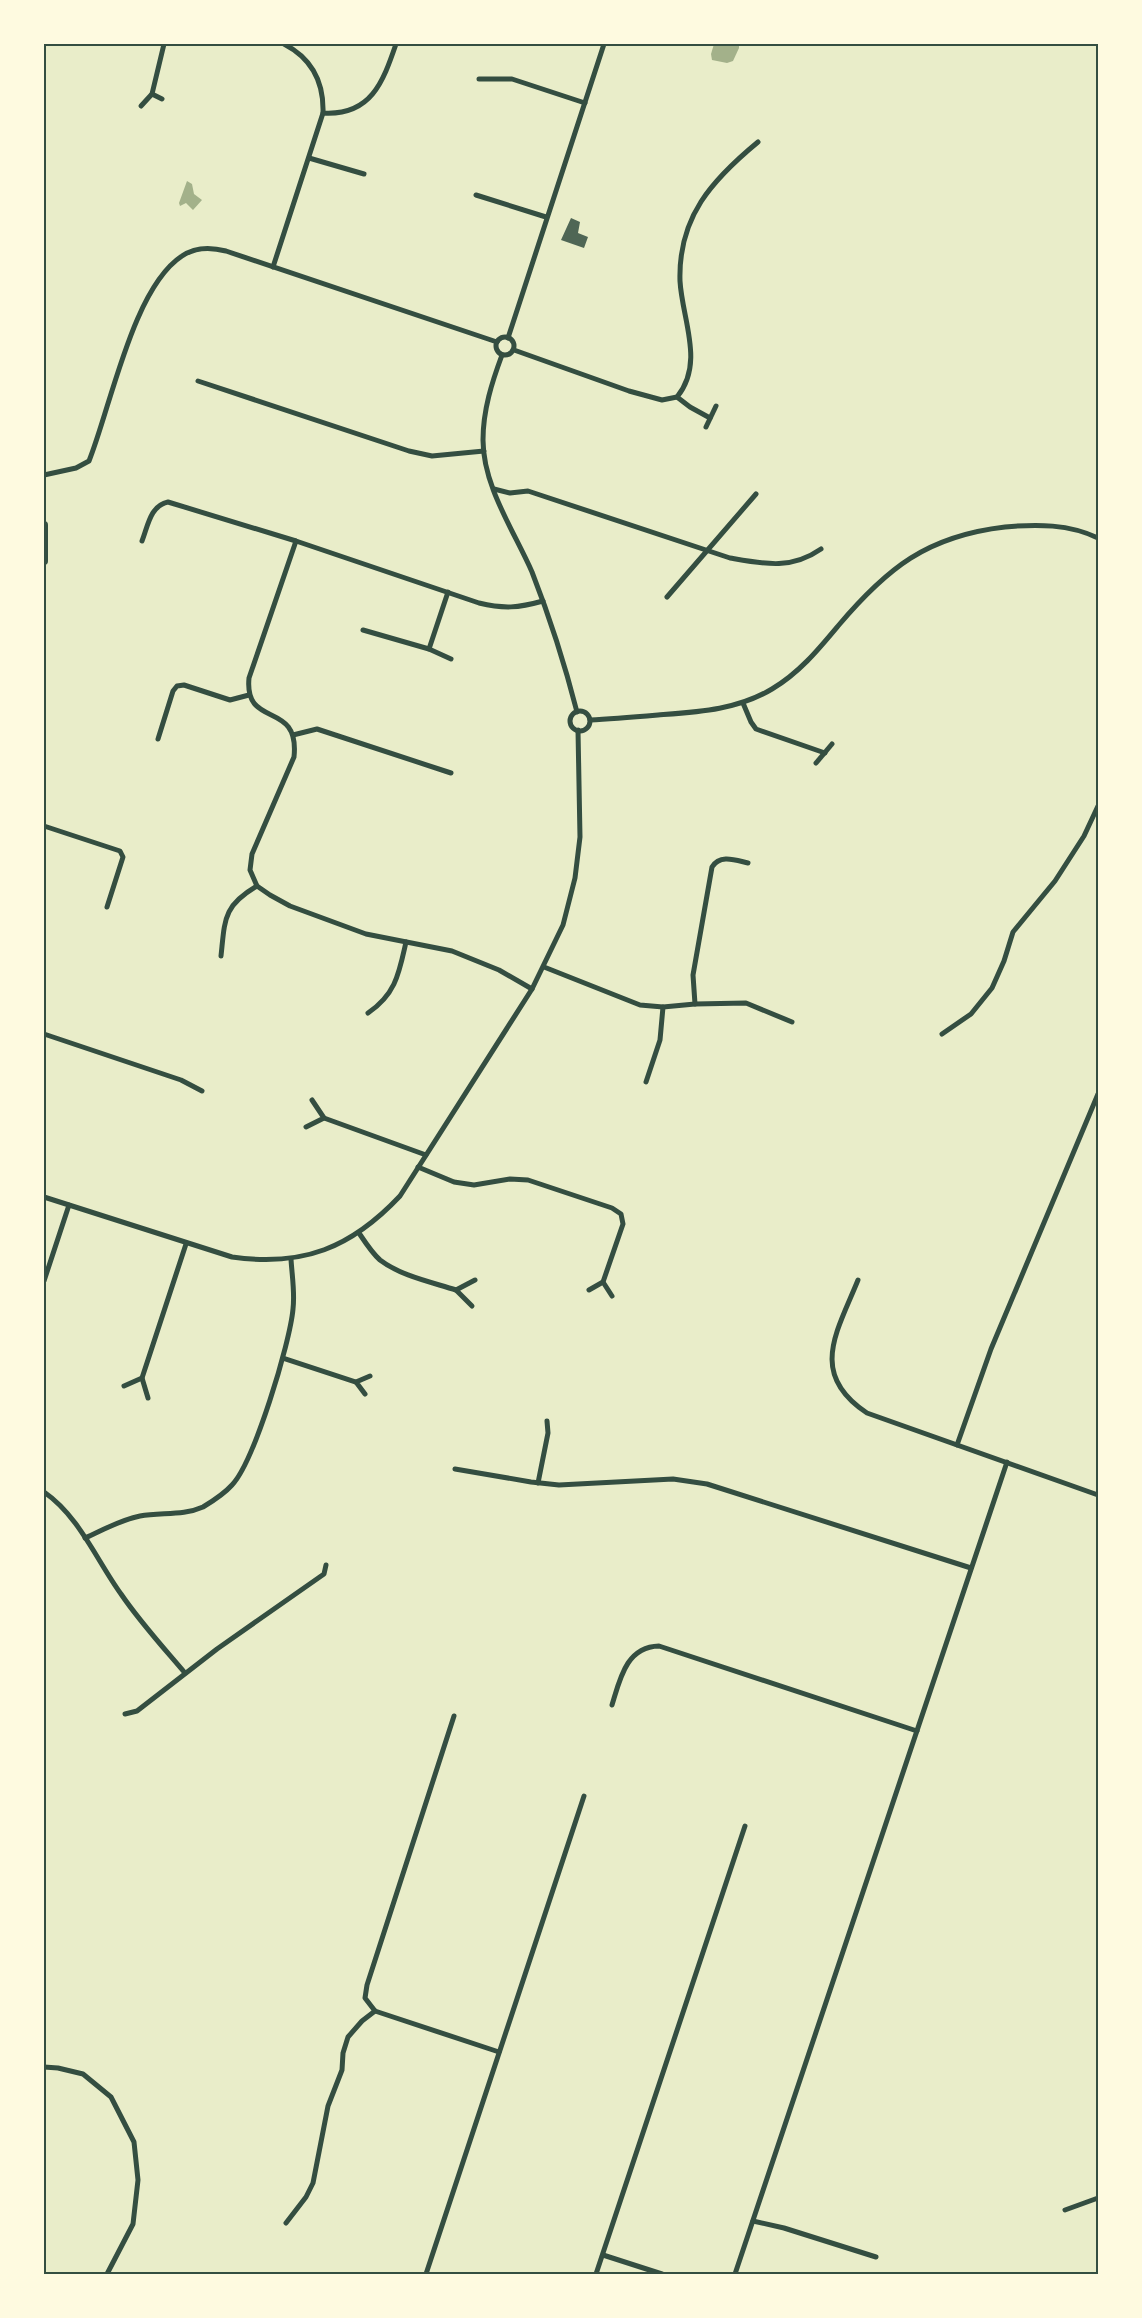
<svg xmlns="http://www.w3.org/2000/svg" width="1142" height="2318" viewBox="0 0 1142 2318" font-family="'Titillium Web',sans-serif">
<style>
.water{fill:#a3b18a}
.building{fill:#4f6655}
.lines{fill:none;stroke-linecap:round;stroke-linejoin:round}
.minor{stroke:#344e41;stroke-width:5}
.secondary{stroke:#344e41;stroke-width:8}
.neatline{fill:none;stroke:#344e41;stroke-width:2}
</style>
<rect width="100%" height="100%" fill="#e9edc9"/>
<g class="water">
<path d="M 714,44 L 739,44 L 739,48 L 733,61 L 727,63 L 712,60 L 711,54 Z"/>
<path d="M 187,181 L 192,184 L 194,194 L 202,200 L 193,210 L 186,203 L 180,206 L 179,203 Z"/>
</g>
<path class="building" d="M 571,218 L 580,222 L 578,233 L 588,237 L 584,248 L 561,240 Z"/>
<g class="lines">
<g class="minor">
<path d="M 479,79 L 512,79 L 585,103"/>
<path d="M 152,94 L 162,99"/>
<path d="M 141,106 L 152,94 L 164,44"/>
<path d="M 323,113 C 371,116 383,82 396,44"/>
<path d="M 309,158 L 364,174"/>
<path d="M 476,195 L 546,217"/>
<path d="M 273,267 L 323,113 C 324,82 311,58 284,44"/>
<circle cx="505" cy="346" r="9"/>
<path d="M 508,338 L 604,44"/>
<path d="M 514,350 L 629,391 L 662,400 L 677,397 L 690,407 L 710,418"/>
<path d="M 502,355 C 492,382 483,410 483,440 C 483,486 514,531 532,572 C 550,618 565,665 577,712"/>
<path d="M 198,381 L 409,451 L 432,456 L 484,451"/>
<path d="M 677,397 C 705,363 682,319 680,281 C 678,217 712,180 758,142"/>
<path d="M 706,427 L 716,406"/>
<path d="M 44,475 L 76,468 L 89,461 C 111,406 133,288 182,256 C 195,247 211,247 226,251 L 497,342"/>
<path d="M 494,489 L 510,493 L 528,491 L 730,558 C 764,564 791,570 821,549"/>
<path d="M 142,541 C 148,526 150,506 168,502 L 296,541 L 479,603 C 504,609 518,608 543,601"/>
<path d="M 296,541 L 249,678 C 244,730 300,699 294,757 L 252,854 L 250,870 L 257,886 L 270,895 L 290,906 L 366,934 L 452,951 L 499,970 L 532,989"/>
<path d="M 667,597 L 756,494"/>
<path d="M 363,630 L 429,649 L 451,659"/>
<path d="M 429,649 L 448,592"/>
<path d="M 743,703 L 751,722 L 756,729 L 825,753"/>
<circle cx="580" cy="721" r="10"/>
<path d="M 590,720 C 612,719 635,717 658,715 C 698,712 737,710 772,689 C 799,673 818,650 838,626 C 887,568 927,536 1005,527 C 1037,524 1069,524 1098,538"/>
<path d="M 293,735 L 317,729 L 451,773"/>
<path d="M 158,739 L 173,691 L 177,686 L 184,685 L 230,700 L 249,695"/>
<path d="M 816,763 L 832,744"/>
<path d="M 44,826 L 120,851 L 123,857 L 107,907"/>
<path d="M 221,956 C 225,919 223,906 257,886"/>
<path d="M 544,967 L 640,1005 L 663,1007 L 695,1004 L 746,1003 L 792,1022"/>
<path d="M 695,1004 L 693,975 L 712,867 C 720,854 735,860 748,863"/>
<path d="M 368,1013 C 396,994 399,973 406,942"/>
<path d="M 44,1034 L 181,1080 L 202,1091"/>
<path d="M 942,1034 L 971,1014 L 992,988 L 1004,961 L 1013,932 L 1055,881 L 1084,836 L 1098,806"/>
<path d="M 646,1082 L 660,1040 L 663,1007"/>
<path d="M 324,1118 L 426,1155"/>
<path d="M 306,1127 L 324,1118 L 312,1100"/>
<path d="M 418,1167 L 454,1182 L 474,1185 L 510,1179 L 528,1180 L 612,1208 L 621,1214 L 623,1224 L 603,1282"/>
<path d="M 44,1197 L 232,1257 C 303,1267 351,1248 400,1196 L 532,989 L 563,925 L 575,878 L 580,837 L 578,730"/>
<path d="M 359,1233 C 365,1242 372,1253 380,1260 C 401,1276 431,1282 456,1290"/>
<path d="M 858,1280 C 837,1332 808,1374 867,1413 L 1098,1495"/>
<path d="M 44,1281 L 69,1205"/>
<path d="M 589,1290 L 603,1282 L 612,1296"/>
<path d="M 472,1306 L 456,1290 L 475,1280"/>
<path d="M 283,1358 L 356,1382"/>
<path d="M 142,1378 L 186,1244"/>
<path d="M 124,1386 L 142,1378 L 148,1398"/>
<path d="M 365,1394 L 356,1382 L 370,1376"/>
<path d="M 957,1445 L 991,1349 L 1098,1094"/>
<path d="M 455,1469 L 531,1482 L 559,1485 L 673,1479 L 707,1484 L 971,1568"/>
<path d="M 538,1483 L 548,1433 L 547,1421"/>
<path d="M 44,1492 C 79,1516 97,1561 121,1594 C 140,1622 163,1647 185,1673"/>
<path d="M 85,1538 C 103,1530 120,1520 140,1516 C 161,1512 183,1516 203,1507 C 213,1501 224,1494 232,1485 C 254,1462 290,1343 293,1309 C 295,1292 292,1276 291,1259"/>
<path d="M 612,1705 C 620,1679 626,1647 659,1646 L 917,1731"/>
<path d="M 125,1714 L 137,1711 L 217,1649 L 324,1574 L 326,1565"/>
<path d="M 454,1716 L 367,1985 L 365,1998 L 375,2011 L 499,2052"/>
<path d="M 44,2067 L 58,2068 L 83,2074 L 111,2097 L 134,2142 L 138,2180 L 133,2224 L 107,2274"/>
<path d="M 1065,2210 L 1098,2198"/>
<path d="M 753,2221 L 784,2228 L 876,2257"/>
<path d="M 286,2223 L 306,2197 L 313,2183 L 328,2106 L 342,2070 L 343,2053 L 348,2037 L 362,2021 L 375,2011"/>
<path d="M 603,2255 L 662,2274"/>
<path d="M 426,2274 L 584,1796"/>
<path d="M 596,2274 L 745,1826"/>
<path d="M 735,2274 L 1007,1462"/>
</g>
<path class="secondary" d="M 44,525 L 44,561"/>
</g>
<rect width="1142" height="2318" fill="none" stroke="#fefae0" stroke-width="90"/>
<rect x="45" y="45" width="1052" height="2228" class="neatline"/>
</svg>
